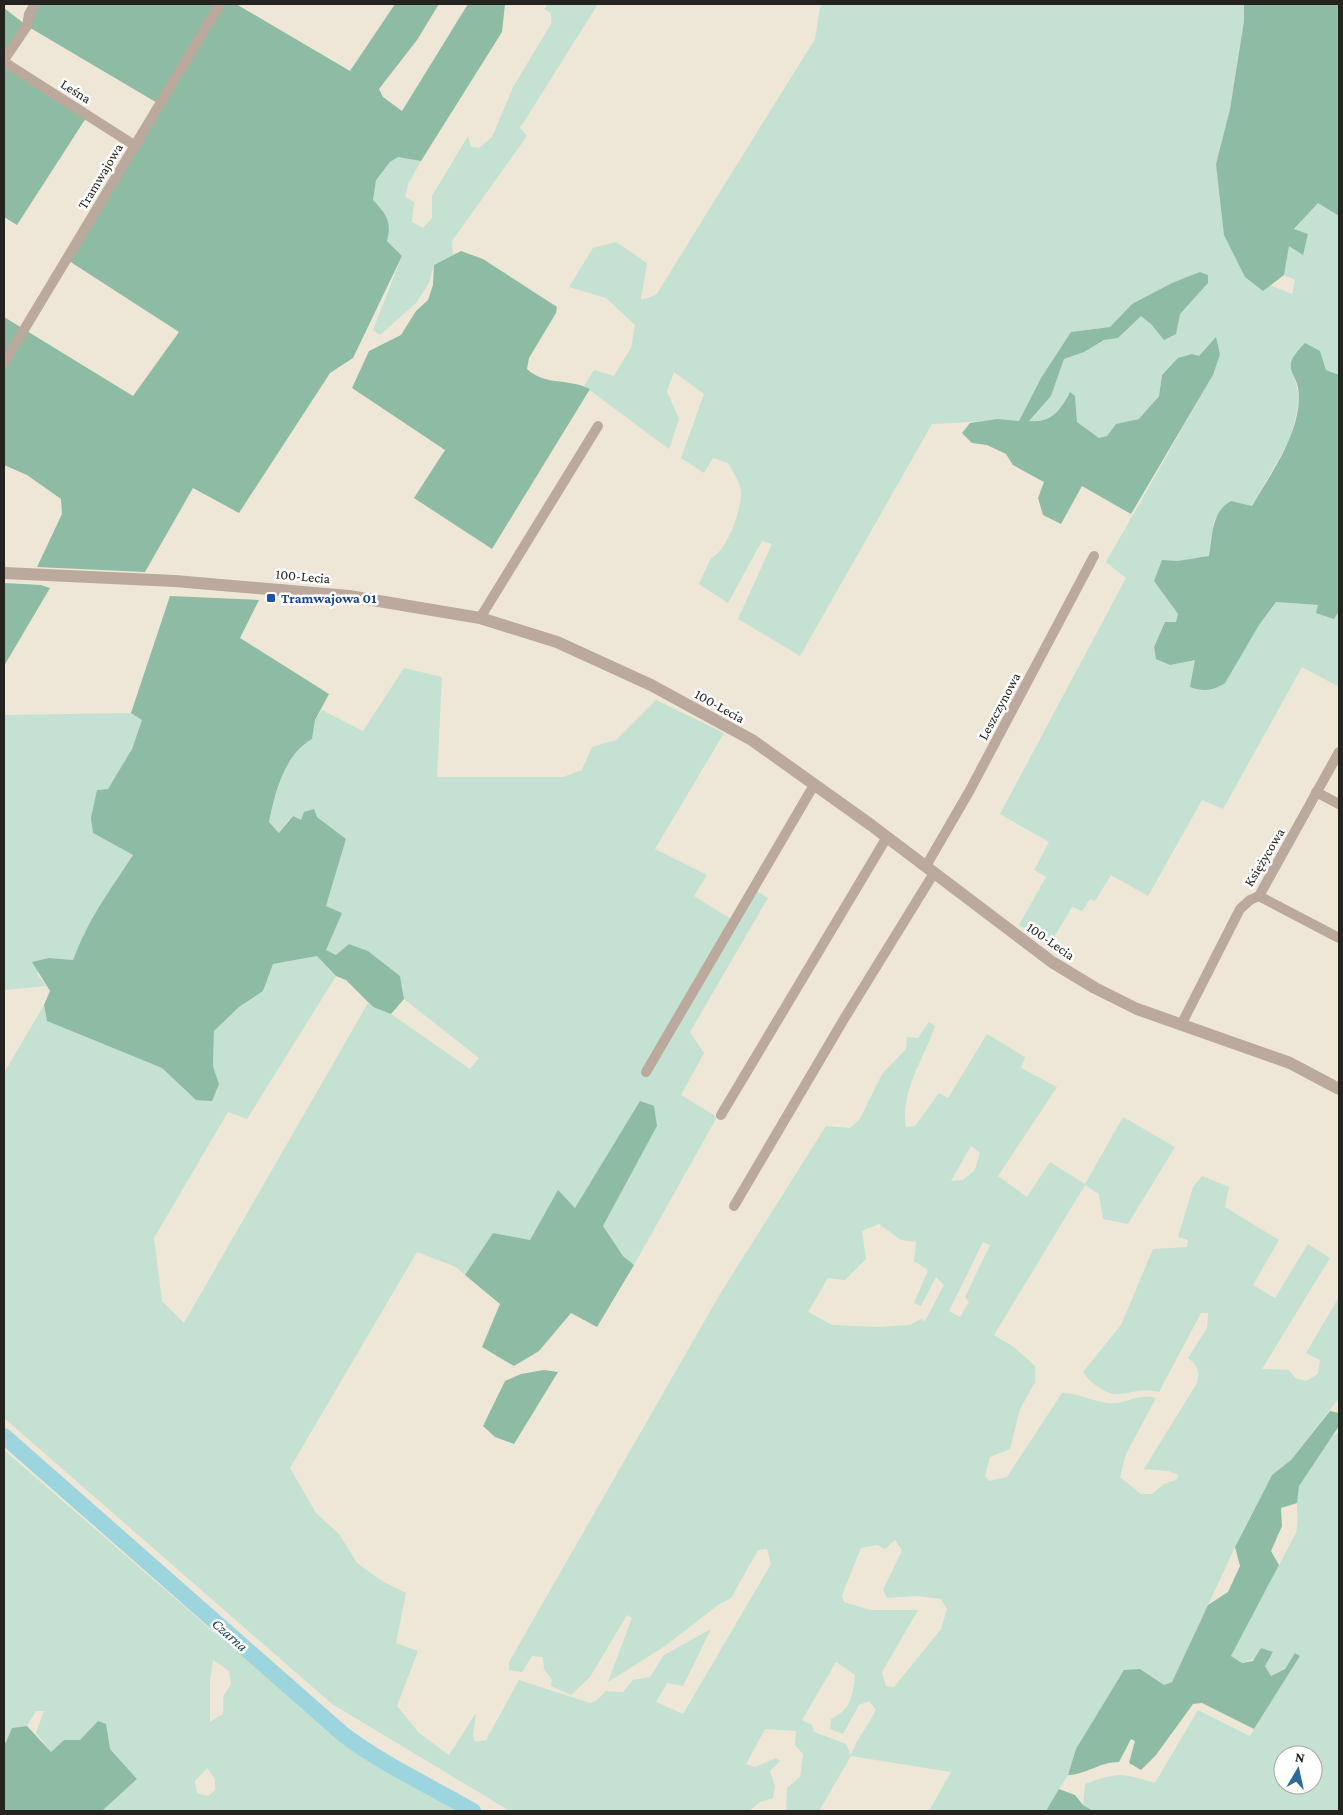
<svg xmlns="http://www.w3.org/2000/svg" width="1343" height="1815" viewBox="0 0 1343 1815" font-family="'Crimson Pro',serif">
<style>
.green{fill:#c4e1d2;fill-rule:evenodd}
.forest{fill:#8dbba4}
.lines{fill:none;stroke-linecap:round;stroke-linejoin:round}
.river{stroke:#9cd5de;stroke-width:16}
.minor{stroke:#baa99c;stroke-width:10}
.tertiary{stroke:#baa99c;stroke-width:12}
.transit-dot{fill:#1a4fb4;stroke:#fff;stroke-width:2}
.labels{text-anchor:middle;stroke-width:5;stroke-linejoin:round;paint-order:stroke}
.street-label{font-size:14px;fill:#25231d;stroke:#fff}
.transit-label{font-size:14px;font-weight:bold;fill:#164399;stroke:#fff;text-anchor:start}
.water-label{font-size:15px;font-style:italic;fill:#174950;stroke:#fff}
</style>
<rect width="100%" height="100%" fill="#eee7d7"/>
<g class="green">
<path d="M 548,4 L 598,4 L 520,128 L 527,136 L 452,241 L 453,255 L 434,265 L 428,285 L 416,303 L 380,335 L 373,330 L 402,256 L 387,241 L 373,200 L 375,180 L 390,162 L 398,157 L 421,161 L 408,184 L 405,197 L 414,202 L 412,222 L 423,228 L 432,218 L 432,196 L 468,136 L 471,147 L 479,148 L 492,137 L 513,87 L 551,24 L 551,13 L 544,9 Z"/>
<path d="M 823,4 L 1244,4 L 1244,21 L 1230,109 L 1216,164 L 1270,285 L 1292,294 L 1295,280 L 1284,275 L 1289,246 L 1308,234 L 1294,230 L 1318,202 L 1339,216 L 1339,375 L 1326,370 L 1320,351 L 1290,365 L 1300,397 L 1291,437 L 1252,506 L 1231,501 L 1214,520 L 1210,556 L 1177,561 L 1154,581 L 1178,614 L 1176,622 L 1165,622 L 1154,647 L 1156,659 L 1259,625 L 1276,602 L 1318,605 L 1334,619 L 1339,611 L 1339,687 L 1302,667 L 1223,809 L 1202,800 L 1148,896 L 1111,875 L 1095,901 L 1090,899 L 1082,911 L 1072,907 L 1051,942 L 1019,925 L 1046,877 L 1034,870 L 1049,842 L 1000,814 L 1126,578 L 1106,562 L 1213,375 L 1216,337 L 1199,356 L 1162,375 L 1159,395 L 1139,420 L 1116,424 L 1107,436 L 1099,438 L 1077,422 L 1075,396 L 1069,393 C 1058,415 1054,421 1028,422 L 1051,396 L 1064,359 L 1084,352 L 1104,340 L 1118,338 L 1141,315 L 1151,324 L 1164,339 L 1180,314 L 1208,283 L 1132,304 L 1110,327 L 1071,332 L 1041,378 L 1019,421 C 990,419 961,423 932,424 L 800,656 L 738,619 L 772,544 L 762,541 L 728,603 L 699,584 L 711,558 C 727,552 742,508 741,492 C 741,483 732,471 728,463 L 713,458 L 704,473 L 681,458 L 704,394 L 674,372 L 667,391 L 679,419 L 669,449 L 584,386 L 594,370 L 614,376 L 631,348 L 635,325 L 606,298 L 569,287 L 593,248 L 616,242 L 647,263 L 641,300 L 656,295 L 815,39 L 820,8 Z"/>
<path d="M 404,668 L 442,677 L 437,777 L 563,777 L 582,770 L 592,747 L 616,740 L 656,700 L 724,733 L 655,849 L 707,875 L 694,896 L 731,919 L 752,888 L 768,898 L 690,1032 L 704,1053 L 681,1095 L 717,1117 L 634,1265 L 623,1256 L 603,1226 L 657,1126 L 575,1208 L 558,1191 L 530,1240 L 493,1233 L 465,1275 L 456,1267 L 417,1252 L 290,1468 L 316,1513 L 339,1534 L 357,1563 L 382,1581 L 406,1593 L 396,1643 L 418,1651 L 397,1706 L 419,1733 L 449,1755 L 476,1713 L 473,1735 L 475,1742 L 486,1740 L 519,1680 L 590,1703 L 596,1701 L 606,1691 L 623,1692 L 633,1680 L 650,1677 L 664,1655 L 711,1629 L 683,1686 L 667,1683 L 656,1702 L 683,1714 L 771,1564 L 767,1549 L 758,1550 L 731,1598 L 718,1605 L 665,1646 L 608,1682 L 632,1618 L 627,1615 L 590,1677 L 571,1695 L 551,1686 L 552,1680 L 544,1669 L 543,1657 L 532,1656 L 522,1672 L 509,1670 L 509,1662 L 720,1294 L 826,1126 L 850,1128 L 860,1119 L 882,1074 L 906,1049 L 907,1037 L 918,1038 L 929,1022 L 935,1026 C 924,1059 900,1091 906,1127 L 915,1126 L 939,1093 L 948,1098 L 987,1034 L 1025,1057 L 1021,1068 L 1057,1087 L 998,1176 L 1027,1197 L 1050,1162 L 1085,1184 L 1123,1117 L 1175,1147 L 1128,1224 L 1103,1219 L 1099,1194 L 1085,1185 L 994,1335 L 1014,1347 L 1035,1366 L 1035,1382 L 1020,1409 L 1010,1449 L 990,1457 L 985,1476 L 989,1481 L 1007,1477 L 1062,1393 C 1081,1393 1092,1402 1109,1403 C 1126,1405 1136,1393 1156,1398 L 1126,1454 L 1120,1477 L 1141,1494 L 1152,1494 L 1164,1484 L 1176,1480 L 1179,1475 L 1168,1471 L 1144,1469 L 1197,1383 C 1200,1371 1198,1366 1188,1358 L 1207,1328 L 1208,1313 L 1201,1313 L 1159,1392 C 1137,1387 1132,1395 1115,1394 C 1104,1393 1088,1381 1083,1372 L 1121,1325 L 1153,1249 L 1187,1247 L 1188,1240 L 1178,1237 L 1193,1187 L 1202,1176 L 1229,1187 L 1225,1207 L 1279,1240 L 1253,1285 L 1275,1298 L 1308,1244 L 1330,1258 L 1262,1369 L 1289,1370 L 1295,1378 L 1306,1381 L 1318,1374 L 1320,1360 L 1306,1353 L 1339,1297 L 1339,1398 L 1291,1460 L 1272,1475 L 1243,1530 L 1172,1682 L 1164,1685 L 1140,1669 L 1076,1749 L 1068,1775 L 1046,1811 L 929,1811 L 951,1772 L 851,1756 L 819,1811 L 786,1811 L 787,1788 L 800,1777 L 803,1754 L 795,1745 L 796,1731 L 765,1729 L 746,1764 L 755,1767 L 776,1758 L 780,1761 L 770,1771 L 775,1786 L 773,1798 L 760,1802 L 749,1811 L 510,1811 L 332,1704 L 4,1418 L 4,1073 L 44,1005 L 47,1021 L 162,1068 L 196,1100 L 219,1084 L 213,1066 L 214,1031 L 239,1007 L 263,991 L 273,964 L 317,956 L 336,976 L 247,1119 L 228,1112 L 154,1238 L 162,1301 L 184,1323 L 368,1003 L 373,1007 L 391,1014 L 470,1069 L 479,1058 L 404,999 L 400,976 L 368,951 L 349,944 L 336,955 L 325,950 L 342,913 L 326,906 L 346,839 L 317,817 L 301,820 L 292,816 L 279,833 L 269,822 C 276,792 284,755 312,739 L 315,720 L 322,710 L 363,731 ZM 971,1146 L 980,1153 L 975,1170 L 963,1180 L 951,1181 ZM 879,1224 L 901,1240 L 916,1242 L 914,1261 L 928,1270 L 914,1303 L 921,1306 L 936,1277 L 944,1285 L 925,1321 L 921,1319 L 910,1325 L 879,1327 L 832,1325 L 808,1312 L 828,1278 L 845,1280 L 866,1259 L 862,1231 ZM 983,1242 L 990,1245 L 965,1297 L 969,1302 L 960,1317 L 949,1311 ZM 895,1540 L 902,1550 L 883,1590 L 887,1598 L 917,1596 L 941,1599 L 947,1609 L 941,1629 L 894,1687 L 886,1686 L 882,1672 L 918,1610 L 870,1610 L 844,1602 L 842,1595 L 861,1548 L 877,1545 L 885,1549 ZM 836,1662 L 855,1675 C 853,1695 851,1710 831,1719 L 830,1729 L 843,1734 L 859,1705 L 869,1701 L 876,1710 C 868,1726 857,1738 851,1755 L 846,1744 L 814,1732 L 812,1725 L 802,1720 Z"/>
<path d="M 131,713 L 142,719 L 132,749 L 108,789 L 97,790 L 93,833 L 133,855 C 109,891 89,918 73,960 L 49,958 L 37,974 L 46,986 L 4,990 L 4,715 Z"/>
<path d="M 1339,1432 L 1339,1811 L 1093,1811 L 1083,1805 L 1085,1784 C 1117,1772 1123,1773 1155,1783 L 1198,1710 L 1250,1736 L 1300,1656 L 1295,1654 L 1285,1669 L 1271,1676 L 1265,1666 L 1273,1652 L 1242,1663 L 1231,1656 L 1296,1533 C 1300,1517 1294,1499 1299,1486 C 1305,1471 1323,1450 1333,1436 ZM 1283,1755 L 1313,1755 L 1313,1785 L 1283,1785 Z"/>
<path d="M 4,1450 L 216,1634 L 225,1638 L 299,1702 L 374,1761 L 405,1775 L 467,1811 L 102,1811 L 137,1779 L 110,1749 L 98,1721 L 80,1740 L 64,1740 L 51,1752 L 36,1733 L 44,1711 L 36,1711 L 27,1726 L 12,1728 L 6,1742 L 4,1743 ZM 213,1660 L 229,1671 L 231,1684 L 223,1697 L 223,1714 L 210,1722 L 210,1680 ZM 207,1768 L 215,1779 L 215,1790 L 208,1796 L 197,1793 L 195,1781 Z"/>
</g>
<g class="forest">
<path d="M 29,4 L 236,4 L 350,71 L 395,4 L 439,4 L 417,40 L 379,89 L 383,97 L 402,111 L 468,4 L 505,4 L 502,32 L 421,161 L 398,157 L 390,162 L 376,180 L 373,200 C 386,214 392,221 387,241 L 402,256 L 353,358 L 330,373 L 239,513 L 193,488 L 145,572 L 37,567 L 62,514 L 61,499 L 27,475 L 4,465 L 4,317 L 133,396 L 179,332 L 66,259 L 159,104 L 27,26 L 4,60 L 4,8 L 26,25 Z"/>
<path d="M 1244,4 L 1339,4 L 1339,216 L 1318,203 L 1294,229 L 1308,234 L 1303,255 L 1289,246 L 1284,275 L 1263,291 L 1245,277 L 1224,235 L 1216,164 L 1230,109 L 1244,21 Z"/>
<path d="M 4,63 L 86,118 L 17,225 L 4,217 Z"/>
<path d="M 461,251 L 483,259 L 557,307 L 556,313 L 529,358 L 527,369 C 545,386 569,378 590,389 L 492,549 L 414,498 L 445,450 L 352,388 L 369,351 L 401,335 L 416,311 L 428,300 L 433,285 L 434,265 Z"/>
<path d="M 1200,272 L 1208,275 L 1208,283 L 1180,314 L 1176,334 L 1164,340 L 1151,324 L 1141,316 L 1118,338 L 1104,340 L 1084,352 L 1064,359 L 1051,396 L 1029,421 C 1052,423 1060,411 1070,392 L 1075,396 L 1077,422 L 1099,438 L 1107,436 L 1116,424 L 1139,419 L 1159,396 L 1162,375 L 1178,358 L 1192,354 L 1199,356 L 1216,337 L 1220,354 L 1213,375 L 1131,514 L 1082,486 L 1061,524 L 1043,515 L 1038,498 L 1044,482 L 1013,465 L 1006,454 L 987,445 L 972,443 L 962,433 L 970,423 L 998,419 L 1019,421 L 1041,378 L 1071,332 L 1110,327 L 1132,304 L 1172,283 Z"/>
<path d="M 1305,343 L 1320,351 L 1326,370 L 1339,375 L 1339,611 L 1334,619 L 1316,613 L 1318,605 L 1276,602 L 1259,625 L 1225,683 C 1212,691 1204,692 1190,687 L 1195,660 L 1170,665 L 1156,659 L 1154,647 L 1165,622 L 1176,622 L 1178,614 L 1154,581 L 1162,560 L 1177,561 L 1209,556 C 1213,535 1211,512 1231,501 L 1252,506 C 1271,473 1298,437 1299,398 C 1300,370 1276,372 1305,343 Z"/>
<path d="M 4,583 L 41,585 L 50,588 L 4,666 Z"/>
<path d="M 170,596 L 259,600 L 240,638 L 329,694 L 315,720 L 312,739 C 284,755 275,793 269,822 L 279,833 L 293,816 L 301,820 L 304,812 L 314,809 L 317,817 L 346,839 L 326,906 L 342,913 L 326,950 L 336,955 L 349,944 L 368,951 L 400,976 L 404,999 L 391,1014 L 373,1007 L 346,980 L 336,976 L 317,956 L 273,964 L 263,991 L 239,1007 L 214,1031 L 213,1066 L 219,1084 L 212,1101 L 196,1100 L 162,1068 L 47,1021 L 44,1005 L 50,991 L 32,962 L 49,958 L 73,960 C 89,917 109,892 133,855 L 93,833 L 91,818 L 97,790 L 108,789 L 132,749 L 142,720 L 131,713 Z"/>
<path d="M 640,1101 L 654,1106 L 657,1126 L 603,1226 L 623,1256 L 634,1265 L 597,1327 L 571,1313 L 539,1351 L 514,1366 L 482,1347 L 500,1304 L 465,1275 L 493,1233 L 530,1240 L 558,1190 L 575,1208 Z"/>
<path d="M 544,1370 L 558,1372 L 514,1444 L 495,1437 L 483,1426 L 505,1381 L 521,1374 Z"/>
<path d="M 1330,1411 L 1339,1413 L 1339,1426 L 1299,1486 L 1297,1503 L 1281,1508 L 1282,1526 L 1271,1551 L 1279,1565 L 1231,1656 L 1242,1663 L 1253,1661 L 1261,1648 L 1273,1652 L 1265,1666 L 1271,1676 L 1285,1669 L 1295,1653 L 1300,1656 L 1254,1729 L 1202,1703 L 1193,1704 L 1156,1755 L 1141,1770 L 1129,1763 L 1135,1741 L 1131,1739 L 1119,1762 C 1099,1762 1088,1774 1068,1775 L 1076,1749 L 1124,1670 L 1140,1669 L 1164,1685 L 1172,1682 L 1208,1605 L 1228,1592 L 1240,1566 L 1235,1547 L 1272,1475 L 1291,1460 Z"/>
<path d="M 98,1721 L 106,1724 L 110,1749 L 137,1779 L 102,1811 L 4,1811 L 4,1743 L 6,1742 L 12,1728 L 27,1726 L 51,1752 L 64,1740 L 80,1740 Z"/>
<path d="M 1059,1789 L 1075,1795 L 1083,1805 L 1093,1811 L 1046,1811 Z"/>
</g>
<g class="lines">
<path class="river" d="M 4,1436 L 344,1735 C 384,1765 430,1786 473,1811"/>
<g class="minor">
<path d="M 4,60 L 27,26 L 29,14 L 35,4"/>
<path d="M 4,62 L 134,145"/>
<path d="M 4,363 L 220,4"/>
<path d="M 480,618 L 598,426"/>
<path d="M 1316,792 L 1339,804"/>
<path d="M 926,866 L 970,790 L 1094,556"/>
<path d="M 1259,896 L 1339,938"/>
<path d="M 1181,1025 L 1240,909 L 1250,900 L 1259,896 L 1339,752"/>
<path d="M 646,1072 L 814,785"/>
<path d="M 721,1115 L 887,837"/>
<path d="M 734,1206 L 844,1019 L 934,873"/>
</g>
<path class="tertiary" d="M 4,573 L 175,581 L 349,596 L 480,618 L 557,642 L 651,685 L 752,740 L 871,825 L 1052,962 L 1095,988 L 1137,1009 L 1290,1063 L 1339,1089"/>
</g>
<rect class="transit-dot" x="266" y="593" width="10" height="10" rx="2.5"/>
<g class="labels">
<g class="street-label">
<text transform="translate(76 91) rotate(32)" y="5">Leśna</text>
<text transform="translate(100 176) rotate(-59)" y="5">Tramwajowa</text>
<text transform="translate(303 576) rotate(5)" y="5">100-Lecia</text>
<text transform="translate(720 706) rotate(29)" y="5">100-Lecia</text>
<text transform="translate(999 706) rotate(-62)" y="5">Leszczynowa</text>
<text transform="translate(1264 857) rotate(-59)" y="5">Księżycowa</text>
<text transform="translate(1051 941) rotate(35)" y="5">100-Lecia</text>
</g>
<g class="transit-label">
<text x="281" y="603">Tramwajowa 01</text>
</g>
<g class="water-label">
<text transform="translate(230 1635) rotate(41)" y="5">Czarna</text>
</g>
</g>
<rect width="1343" height="1815" fill="none" stroke="#25231d" stroke-width="10"/>
<g transform="translate(1298 1770) rotate(9)"><circle r="24" fill="#ffffff" stroke="#a8a7a5"/>
<path d="M0-4L9 19L0 12L-9 19Z" fill="#2a689f"/>
<text y="-8" font-size="14" font-weight="bold" text-anchor="middle" fill="#25231d">N</text>
</g>
</svg>
